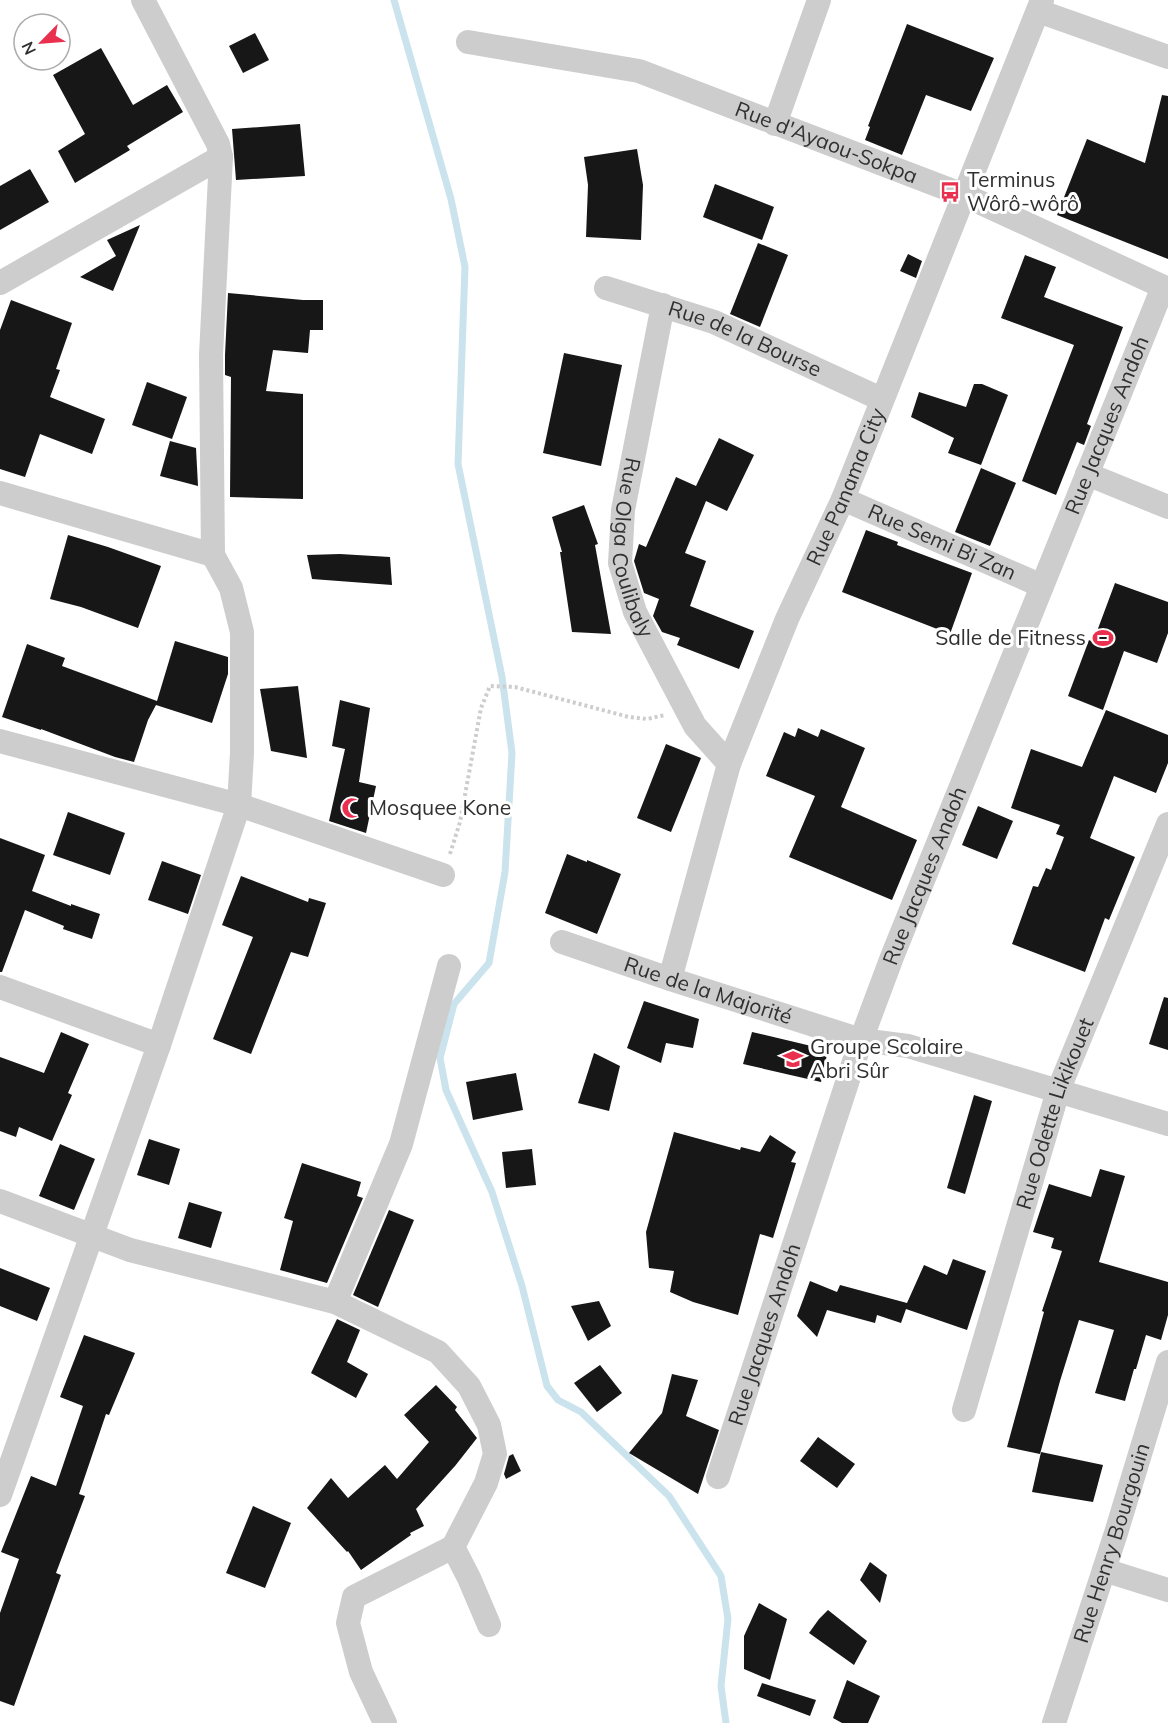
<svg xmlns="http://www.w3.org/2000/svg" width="1168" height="1723" viewBox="0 0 1168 1723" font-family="Mulish,sans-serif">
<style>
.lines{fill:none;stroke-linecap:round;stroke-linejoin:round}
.stream{stroke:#cae3ed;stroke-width:7}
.building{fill:#171717}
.path{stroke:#cdcdcd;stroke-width:4;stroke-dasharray:3 3;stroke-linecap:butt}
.minor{stroke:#cdcdcd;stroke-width:24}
.labels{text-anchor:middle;stroke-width:6;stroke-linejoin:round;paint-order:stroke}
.street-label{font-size:21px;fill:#303030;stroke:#fff}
.poi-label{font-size:21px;fill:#303030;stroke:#fff;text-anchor:start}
</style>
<rect width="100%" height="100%" fill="#fff"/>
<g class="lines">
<path class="stream" d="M 394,0 L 451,199 L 465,267 L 458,464 L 502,677 L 512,753 L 505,872 L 489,963 L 454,1004 L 440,1058 L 446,1090 L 492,1192 L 522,1286 L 547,1386 L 558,1400 L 581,1412 L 669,1496 L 721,1576 L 728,1619 L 721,1686 L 726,1723"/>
</g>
<g class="building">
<path d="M 907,24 L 994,58 L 971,111 L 926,95 L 902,155 L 865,140 L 870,127 L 868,126 Z"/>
<path d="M 255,33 L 269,60 L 243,73 L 229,46 Z"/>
<path d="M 101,48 L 133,105 L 167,85 L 183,112 L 127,146 L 130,150 L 75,183 L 58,151 L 85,134 L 53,75 Z"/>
<path d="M 1162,95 L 1168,96 L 1168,259 L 1057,215 L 1087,139 L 1145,163 Z"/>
<path d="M 300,124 L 305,176 L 236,180 L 232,129 Z"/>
<path d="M 637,149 L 643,185 L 641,240 L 586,237 L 588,185 L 584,157 Z"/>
<path d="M 30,169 L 49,202 L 0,230 L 0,186 Z"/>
<path d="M 715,184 L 774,207 L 762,240 L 703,217 Z"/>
<path d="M 140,225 L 113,291 L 80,277 L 116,256 L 107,240 Z"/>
<path d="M 758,243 L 788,255 L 760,327 L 730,314 Z"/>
<path d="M 908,254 L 922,261 L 916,278 L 900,271 Z"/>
<path d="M 1025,255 L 1056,267 L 1044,297 L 1123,327 L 1087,424 L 1091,426 L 1084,445 L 1077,442 L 1056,495 L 1022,481 L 1074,345 L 1001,318 Z"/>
<path d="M 228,293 L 303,300 L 323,300 L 323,330 L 310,330 L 308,353 L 273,350 L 266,391 L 303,394 L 303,499 L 230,497 L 231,377 L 225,375 L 225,355 Z"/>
<path d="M 11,300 L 72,323 L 56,369 L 60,370 L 50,397 L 105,419 L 92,454 L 40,434 L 25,477 L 0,469 L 0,330 Z"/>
<path d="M 564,353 L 622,365 L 601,466 L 543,453 Z"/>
<path d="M 147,382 L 187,397 L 172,439 L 132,425 Z"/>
<path d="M 974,384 L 982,384 L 1008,395 L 981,465 L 948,453 L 954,438 L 911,417 L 919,392 L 966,407 Z"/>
<path d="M 719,438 L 754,455 L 727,511 L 706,501 L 685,553 L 706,561 L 690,606 L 754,631 L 739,669 L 677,645 L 680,638 L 662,632 L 653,616 L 659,599 L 644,593 L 634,561 L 639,544 L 646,547 L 676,477 L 696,486 Z"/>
<path d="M 170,441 L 196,448 L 198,486 L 160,476 Z"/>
<path d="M 981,468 L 1016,483 L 990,546 L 955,532 Z"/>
<path d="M 584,505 L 598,544 L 595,545 L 611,634 L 572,632 L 560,552 L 562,552 L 552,517 Z"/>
<path d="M 866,530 L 898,542 L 897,545 L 972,573 L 950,634 L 842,592 Z"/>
<path d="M 68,535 L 108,547 L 161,566 L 138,628 L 81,607 L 50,599 Z"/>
<path d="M 340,554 L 390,557 L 392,585 L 312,579 L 307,555 Z"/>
<path d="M 1115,583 L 1168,602 L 1168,633 L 1157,663 L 1124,651 L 1103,710 L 1068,696 L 1089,640 L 1093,642 Z"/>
<path d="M 175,641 L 228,657 L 228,674 L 212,723 L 156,705 L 148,720 L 134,762 L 115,757 L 41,729 L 41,730 L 2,717 L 27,644 L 65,658 L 62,666 L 157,701 Z"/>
<path d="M 298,686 L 307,758 L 271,751 L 260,689 Z"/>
<path d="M 340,700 L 370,708 L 359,782 L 376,786 L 366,833 L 329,821 L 345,749 L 332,746 Z"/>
<path d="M 1106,710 L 1168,735 L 1168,763 L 1156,793 L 1114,776 L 1090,838 L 1135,857 L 1109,920 L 1105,918 L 1085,972 L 1012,944 L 1033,886 L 1038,887 L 1046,868 L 1051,870 L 1064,837 L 1056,834 L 1060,825 L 1011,808 L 1031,749 L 1082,767 Z"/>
<path d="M 798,728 L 818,737 L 821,729 L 865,748 L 841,807 L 917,840 L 892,900 L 789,857 L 815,796 L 766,776 L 784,732 L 795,737 Z"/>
<path d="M 666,744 L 701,758 L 671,832 L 637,818 Z"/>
<path d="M 978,806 L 1013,821 L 997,859 L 962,845 Z"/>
<path d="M 68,812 L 125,833 L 110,875 L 53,855 Z"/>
<path d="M 0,838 L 45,855 L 32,891 L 71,906 L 71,904 L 100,914 L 92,939 L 63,929 L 64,926 L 25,910 L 2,972 L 0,972 Z"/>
<path d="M 567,854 L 587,862 L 587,860 L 621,874 L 597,934 L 545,913 Z"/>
<path d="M 162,861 L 201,875 L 188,914 L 148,900 Z"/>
<path d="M 241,876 L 308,902 L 309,898 L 326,903 L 308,957 L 291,952 L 251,1054 L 213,1039 L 253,937 L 222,925 Z"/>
<path d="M 1164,997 L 1168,998 L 1168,1050 L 1149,1044 Z"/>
<path d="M 644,1001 L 699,1019 L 693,1048 L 666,1043 L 661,1063 L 627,1048 Z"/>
<path d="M 61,1032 L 89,1044 L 68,1093 L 72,1095 L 52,1141 L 19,1127 L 16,1137 L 0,1131 L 0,1057 L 44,1073 Z"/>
<path d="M 752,1032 L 828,1050 L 821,1082 L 743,1064 Z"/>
<path d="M 594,1053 L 620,1066 L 609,1111 L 578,1103 Z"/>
<path d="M 516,1073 L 523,1110 L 473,1120 L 466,1082 Z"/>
<path d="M 974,1095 L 992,1101 L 965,1194 L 947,1188 Z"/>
<path d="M 674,1132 L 740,1150 L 741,1147 L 760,1152 L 770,1135 L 796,1152 L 791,1162 L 796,1163 L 773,1238 L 760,1234 L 738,1315 L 693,1302 L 670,1292 L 674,1271 L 649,1268 L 646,1232 Z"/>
<path d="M 149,1139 L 180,1149 L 169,1185 L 137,1175 Z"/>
<path d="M 60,1144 L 95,1159 L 74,1210 L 39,1196 Z"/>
<path d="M 532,1149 L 536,1185 L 506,1188 L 502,1152 Z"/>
<path d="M 302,1163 L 361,1182 L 357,1196 L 363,1198 L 327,1283 L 280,1270 L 293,1221 L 284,1218 Z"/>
<path d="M 1100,1169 L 1125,1176 L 1099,1262 L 1168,1282 L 1168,1315 L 1161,1340 L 1146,1335 L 1136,1369 L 1134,1369 L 1125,1401 L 1095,1393 L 1114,1330 L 1079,1320 L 1060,1381 L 1040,1454 L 1007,1447 L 1044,1312 L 1042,1311 L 1062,1251 L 1051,1248 L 1054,1238 L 1033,1232 L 1049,1184 L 1091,1197 Z"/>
<path d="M 189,1202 L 222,1212 L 211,1248 L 178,1238 Z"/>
<path d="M 389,1210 L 414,1220 L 378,1307 L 353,1295 Z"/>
<path d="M 953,1259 L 986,1271 L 967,1330 L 906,1309 L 901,1323 L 877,1315 L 875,1323 L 827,1310 L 817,1337 L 797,1316 L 810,1281 L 837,1292 L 840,1285 L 907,1303 L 924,1265 L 947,1275 Z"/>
<path d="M 0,1268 L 50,1288 L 37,1321 L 0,1306 Z"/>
<path d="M 599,1301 L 611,1326 L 588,1341 L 571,1306 Z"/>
<path d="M 337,1319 L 360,1330 L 347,1362 L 368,1374 L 356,1398 L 311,1373 Z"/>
<path d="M 84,1335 L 135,1353 L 109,1415 L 106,1414 L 79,1494 L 85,1496 L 56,1573 L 61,1575 L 14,1706 L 0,1701 L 0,1613 L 19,1559 L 1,1552 L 31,1476 L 56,1486 L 83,1406 L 60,1397 Z"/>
<path d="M 600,1365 L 622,1393 L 597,1412 L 574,1383 Z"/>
<path d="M 672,1374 L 698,1380 L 686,1416 L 719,1430 L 698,1494 L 629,1453 L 662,1413 Z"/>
<path d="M 436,1385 L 457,1407 L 455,1410 L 477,1438 L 455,1466 L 416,1509 L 424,1526 L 410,1533 L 411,1535 L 361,1570 L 348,1551 L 347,1552 L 307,1508 L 331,1478 L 348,1498 L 385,1465 L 397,1479 L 429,1442 L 404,1415 Z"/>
<path d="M 818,1437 L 855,1464 L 837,1488 L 800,1461 Z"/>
<path d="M 1041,1452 L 1103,1465 L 1093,1502 L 1032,1492 Z"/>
<path d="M 513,1454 L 521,1471 L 506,1479 L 504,1474 L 509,1456 Z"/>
<path d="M 253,1506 L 291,1523 L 265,1588 L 226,1573 Z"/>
<path d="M 870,1562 L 887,1575 L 880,1603 L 860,1580 Z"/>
<path d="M 759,1603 L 787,1619 L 770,1680 L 744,1669 L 744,1636 Z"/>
<path d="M 828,1610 L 867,1641 L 854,1665 L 809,1633 L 819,1619 Z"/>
<path d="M 847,1680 L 880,1696 L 868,1723 L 842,1723 L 833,1718 Z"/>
<path d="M 762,1683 L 816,1700 L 810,1716 L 757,1696 Z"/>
</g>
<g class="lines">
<path class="path" d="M 450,854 L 460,822 L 481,708 L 490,686 L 515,687 L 629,717 L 647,719 L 665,715"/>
<g class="minor">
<path d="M 1038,11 L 1168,57"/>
<path id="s1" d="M 468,42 L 639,71 L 966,196 L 1168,289"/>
<path d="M 775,124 L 819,0"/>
<path d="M 0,283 L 221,157"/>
<path id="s2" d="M 606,288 L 714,322 L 881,399"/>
<path id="s3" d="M 663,305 L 623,510 L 620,563 L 635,612 L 695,726 L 729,764"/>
<path d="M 1087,474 L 1168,507"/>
<path d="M 0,493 L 213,555 L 211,355 L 221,157 L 218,144 L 143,0"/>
<path id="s4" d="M 843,499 L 1042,586"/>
<path d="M 0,741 L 239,805 L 443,875"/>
<path id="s5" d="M 562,942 L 670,979 L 861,1040 L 908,1046 L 1168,1124"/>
<path id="s6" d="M 670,979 L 729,764 L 787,619 L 843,499 L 1042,0"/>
<path d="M 0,987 L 159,1045"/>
<path d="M 0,1201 L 130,1250 L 335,1302 L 438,1352 L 469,1386 L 489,1425 L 495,1454 L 486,1483 L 453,1547 L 469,1578 L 489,1625"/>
<path d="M 335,1302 L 401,1144 L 449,966"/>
<path id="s7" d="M 964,1410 L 1058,1091 L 1168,824"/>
<path id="s8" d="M 718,1477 L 861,1040 L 892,957 L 1163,287"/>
<path d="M 0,1495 L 159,1045 L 239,805 L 242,753 L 242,632 L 231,588 L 213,555"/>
<path d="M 1104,1570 L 1168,1590"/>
<path d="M 385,1723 L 361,1672 L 348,1623 L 354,1597 L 453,1547"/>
<path id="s9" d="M 1054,1723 L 1116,1533 L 1168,1362"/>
</g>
</g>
<defs>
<g id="bus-bare" transform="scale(1.62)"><path d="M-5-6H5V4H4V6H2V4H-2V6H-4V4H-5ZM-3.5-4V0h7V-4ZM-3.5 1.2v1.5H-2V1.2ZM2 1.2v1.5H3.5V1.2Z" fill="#e9304f" stroke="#fff" stroke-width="2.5" paint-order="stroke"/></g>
<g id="stadium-bare" transform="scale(1.62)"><path d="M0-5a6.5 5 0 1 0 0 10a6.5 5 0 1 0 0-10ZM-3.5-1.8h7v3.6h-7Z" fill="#e9304f" stroke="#fff" stroke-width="2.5" paint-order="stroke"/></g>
<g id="mosque-bare" transform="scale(1.62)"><path d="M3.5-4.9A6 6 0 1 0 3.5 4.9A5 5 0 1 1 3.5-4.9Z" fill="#e9304f" stroke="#fff" stroke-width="2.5" paint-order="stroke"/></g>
<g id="school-bare" transform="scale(1.62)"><path d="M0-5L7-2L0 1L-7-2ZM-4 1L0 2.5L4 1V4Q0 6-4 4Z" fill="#e9304f" stroke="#fff" stroke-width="2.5" paint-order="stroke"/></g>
</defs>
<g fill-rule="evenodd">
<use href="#bus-bare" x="950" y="192"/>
<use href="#stadium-bare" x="1103" y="638"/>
<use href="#mosque-bare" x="352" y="808"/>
<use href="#school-bare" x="793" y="1059"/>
</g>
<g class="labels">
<g class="street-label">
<text dy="7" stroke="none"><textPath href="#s1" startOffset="374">Rue d'Ayaou-Sokpa</textPath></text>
<text dy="7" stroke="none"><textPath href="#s2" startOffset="148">Rue de la Bourse</textPath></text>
<text dy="7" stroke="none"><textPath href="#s8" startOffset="1122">Rue Jacques Andoh</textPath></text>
<text dy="7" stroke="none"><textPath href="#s6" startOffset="524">Rue Panama City</textPath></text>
<text dy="7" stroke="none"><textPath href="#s4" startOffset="108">Rue Semi Bi Zan</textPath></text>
<text dy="7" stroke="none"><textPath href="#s3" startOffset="248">Rue Olga Coulibaly</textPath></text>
<text dy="7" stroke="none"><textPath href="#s8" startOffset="636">Rue Jacques Andoh</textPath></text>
<text dy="7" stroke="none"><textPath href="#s5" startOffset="154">Rue de la Majorité</textPath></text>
<text dy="7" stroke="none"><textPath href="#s7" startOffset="310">Rue Odette Likikouet</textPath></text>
<text dy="7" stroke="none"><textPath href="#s8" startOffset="150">Rue Jacques Andoh</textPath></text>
<text dy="7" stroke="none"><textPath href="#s9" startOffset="189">Rue Henry Bourgouin</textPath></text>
</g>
<g class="poi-label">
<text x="967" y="187">Terminus<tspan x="967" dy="24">Wôrô-wôrô</tspan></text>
<text x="1086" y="645" text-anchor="end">Salle de Fitness</text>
<text x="369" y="815">Mosquee Kone</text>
<text x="810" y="1054">Groupe Scolaire<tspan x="810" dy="24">Abri Sûr</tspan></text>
</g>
</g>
<g transform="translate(42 42) rotate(245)"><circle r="28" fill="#ffffff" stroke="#acacac" stroke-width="1.5"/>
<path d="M0-4.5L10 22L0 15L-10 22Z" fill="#e9304f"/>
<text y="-9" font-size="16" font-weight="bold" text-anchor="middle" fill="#303030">N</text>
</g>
</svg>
